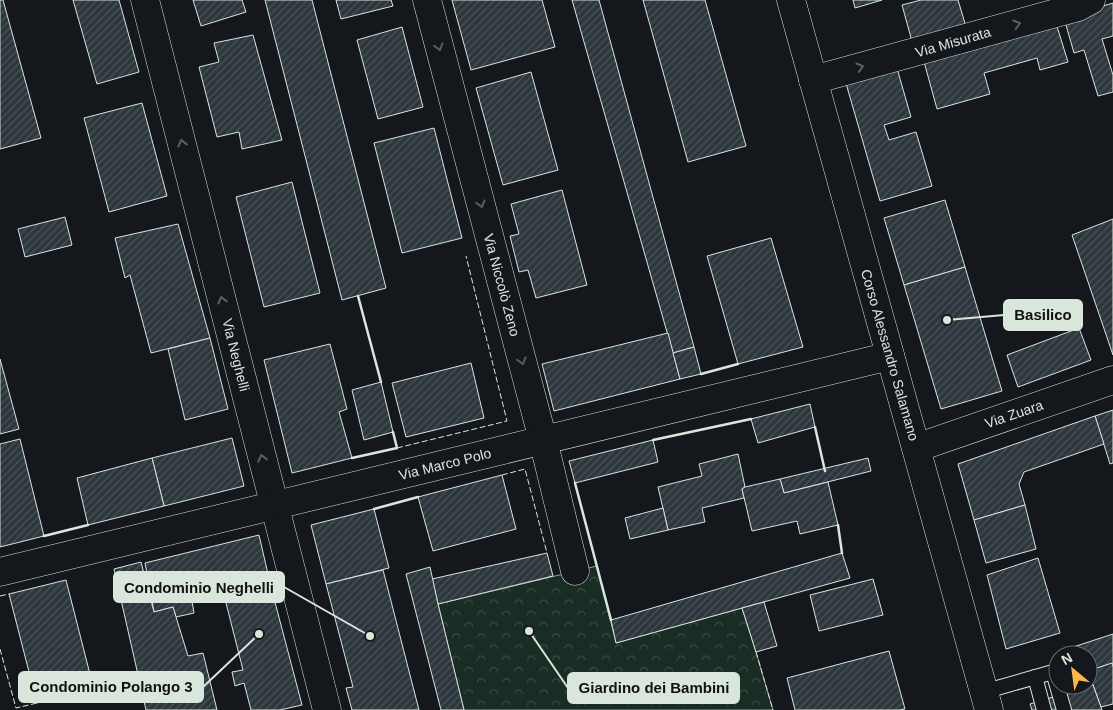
<svg xmlns="http://www.w3.org/2000/svg" width="1113" height="710" viewBox="0 0 1113 710" font-family="Arial,sans-serif">
<style>
.park{fill:url(#park-crowns);stroke:#939e99}
.building{fill:url(#building-hatch);stroke:#d8e6dc}
.lines{fill:none;stroke-linecap:round;stroke-linejoin:round}
.lane-casing{stroke:#d8e6dc;stroke-width:16}
.street-casing{stroke:#d8e6dc;stroke-width:29}
.lane{stroke:#14181c;stroke-width:14}
.street{stroke:#14181c;stroke-width:28}
.fence{stroke:#d8e6dc;stroke-width:1;stroke-dasharray:6 2.5;stroke-linecap:butt}
.wall{stroke:#d8e6dc;stroke-width:2.5}
.oneway{stroke:#59605f}
.labels{text-anchor:middle;stroke-width:4;stroke-linejoin:round;paint-order:stroke}
.street-label{font-size:14px;fill:#d8e6dc;stroke:#14181c}
.leader{fill:none;stroke:#d8e6dc;stroke-width:2}
.callout-dot{fill:#d8e6dc;stroke:#14181c;stroke-width:2}
.callout{fill:#d8e6dc;stroke:#d8e6dc;stroke-width:2}
.callout-label{font-size:15px;text-anchor:middle;font-weight:bold;fill:#111}
</style>
<defs>
<pattern id="park-crowns" width="20" height="18" patternUnits="userSpaceOnUse" patternTransform="scale(1.25)"><rect width="20" height="18" fill="#1a2d24"/><path d="M2 6a3 3 0 1 1 6 0M12 15a3 3 0 1 1 6 0" fill="none" stroke="#3b4b43"/></pattern>
<pattern id="building-hatch" width="6" height="6" patternUnits="userSpaceOnUse" patternTransform="scale(1.25)"><rect width="6" height="6" fill="#2c363c"/><path d="M-1 1l2-2M0 6l6-6M5 7l2-2" fill="none" stroke="#4a5358"/></pattern>
</defs>
<rect width="100%" height="100%" fill="#14181c"/>
<path class="park" d="M 597,566 L 616,643 L 742,608 L 756,652 L 773,710 L 464,710 L 438,604 Z"/>
<g class="building">
<path d="M 0,0 L 3,0 L 41,138 L 0,149 Z"/>
<path d="M 73,0 L 119,0 L 139,72 L 97,84 Z"/>
<path d="M 193,0 L 242,0 L 246,12 L 201,26 Z"/>
<path d="M 265,0 L 312,0 L 386,288 L 342,300 Z"/>
<path d="M 336,0 L 391,0 L 393,6 L 341,19 Z"/>
<path d="M 452,0 L 542,0 L 555,47 L 471,70 Z"/>
<path d="M 572,0 L 599,0 L 694,347 L 673,353 Z"/>
<path d="M 643,0 L 705,0 L 746,146 L 688,162 Z"/>
<path d="M 853,0 L 882,0 L 855,8 Z"/>
<path d="M 921,0 L 958,0 L 967,30 L 913,45 L 902,5 Z"/>
<path d="M 1113,3 L 1113,36 L 1102,39 L 1113,75 L 1113,92 L 1098,96 L 1084,50 L 1074,53 L 1064,18 Z"/>
<path d="M 1055,20 L 1068,62 L 1040,70 L 1037,58 L 984,73 L 990,94 L 937,109 L 923,58 Z"/>
<path d="M 402,27 L 423,107 L 378,119 L 357,40 Z"/>
<path d="M 253,35 L 282,140 L 242,149 L 239,132 L 217,137 L 199,67 L 219,62 L 214,43 Z"/>
<path d="M 896,65 L 911,117 L 884,125 L 889,140 L 916,132 L 932,186 L 880,201 L 845,80 Z"/>
<path d="M 531,72 L 558,170 L 503,185 L 476,88 Z"/>
<path d="M 142,103 L 167,196 L 109,212 L 84,118 Z"/>
<path d="M 434,128 L 462,238 L 402,253 L 374,143 Z"/>
<path d="M 292,182 L 320,293 L 264,307 L 236,197 Z"/>
<path d="M 562,190 L 587,285 L 536,298 L 528,270 L 519,272 L 510,236 L 519,234 L 511,204 Z"/>
<path d="M 945,200 L 965,267 L 904,285 L 884,218 Z"/>
<path d="M 65,217 L 72,245 L 25,257 L 18,229 Z"/>
<path d="M 1113,219 L 1113,355 L 1072,235 Z"/>
<path d="M 178,224 L 210,338 L 151,353 L 130,275 L 125,278 L 115,238 Z"/>
<path d="M 771,238 L 803,347 L 738,364 L 707,256 Z"/>
<path d="M 965,267 L 1002,391 L 941,409 L 904,285 Z"/>
<path d="M 1079,328 L 1091,360 L 1018,387 L 1007,355 Z"/>
<path d="M 668,333 L 680,379 L 554,411 L 542,364 Z"/>
<path d="M 210,338 L 228,409 L 185,420 L 168,349 Z"/>
<path d="M 330,344 L 347,409 L 339,412 L 352,458 L 292,473 L 264,360 Z"/>
<path d="M 694,347 L 701,374 L 680,379 L 673,353 Z"/>
<path d="M 0,359 L 19,429 L 0,434 Z"/>
<path d="M 471,363 L 484,418 L 406,437 L 392,383 Z"/>
<path d="M 381,382 L 393,432 L 364,440 L 352,390 Z"/>
<path d="M 810,404 L 815,427 L 758,443 L 751,419 Z"/>
<path d="M 1113,410 L 1113,463 L 1110,464 L 1095,416 Z"/>
<path d="M 1095,416 L 1104,444 L 1024,472 L 1019,484 L 1025,505 L 974,520 L 958,464 Z"/>
<path d="M 232,438 L 244,486 L 164,506 L 152,458 Z"/>
<path d="M 20,439 L 44,536 L 0,547 L 0,444 Z"/>
<path d="M 653,440 L 658,462 L 575,483 L 569,461 Z"/>
<path d="M 738,454 L 745,487 L 742,489 L 744,498 L 702,508 L 705,522 L 668,530 L 658,487 L 702,476 L 699,464 Z"/>
<path d="M 152,458 L 164,506 L 88,525 L 77,478 Z"/>
<path d="M 868,458 L 871,471 L 784,493 L 780,479 Z"/>
<path d="M 502,475 L 516,529 L 433,551 L 418,497 Z"/>
<path d="M 780,479 L 784,493 L 828,482 L 838,525 L 800,534 L 797,521 L 752,531 L 742,489 L 745,487 Z"/>
<path d="M 1025,505 L 1036,549 L 986,563 L 974,520 Z"/>
<path d="M 663,508 L 668,530 L 630,539 L 625,518 Z"/>
<path d="M 374,509 L 389,568 L 326,584 L 311,525 Z"/>
<path d="M 259,535 L 271,587 L 225,599 L 224,594 L 192,601 L 194,613 L 176,617 L 173,607 L 154,612 L 145,563 Z"/>
<path d="M 547,553 L 553,576 L 438,604 L 432,579 Z"/>
<path d="M 842,553 L 850,578 L 616,643 L 611,620 Z"/>
<path d="M 1038,558 L 1060,633 L 1006,649 L 987,575 Z"/>
<path d="M 141,562 L 154,612 L 173,607 L 188,656 L 203,653 L 217,710 L 146,710 L 114,569 Z"/>
<path d="M 430,567 L 438,604 L 464,710 L 441,710 L 406,574 Z"/>
<path d="M 383,570 L 419,710 L 352,710 L 346,688 L 353,687 L 326,584 Z"/>
<path d="M 873,579 L 883,615 L 819,631 L 810,595 Z"/>
<path d="M 66,580 L 93,686 L 37,703 L 9,594 Z"/>
<path d="M 271,587 L 302,705 L 280,710 L 251,710 L 244,683 L 235,686 L 232,672 L 243,670 L 225,599 Z"/>
<path d="M 764,602 L 777,646 L 756,652 L 742,608 Z"/>
<path d="M 1113,634 L 1113,663 L 1088,671 L 1088,655 L 1062,655 L 1061,651 Z"/>
<path d="M 889,651 L 905,709 L 899,710 L 795,710 L 787,678 Z"/>
<path d="M 1112,663 L 1113,667 L 1113,704 L 1101,707 L 1088,671 Z"/>
<path d="M 1093,685 L 1102,710 L 1032,710 L 1030,704 Z"/>
</g>
<g class="lines">
<g class="lane-casing">
<g id="lane">
<path d="M 1035,677 L 1044,710"/>
<path d="M 983,692 L 1053,672 L 1064,710"/>
</g>
</g>
<g class="street-casing">
<g id="street">
<path d="M 145,0 L 327,710"/>
<path d="M 427,0 L 543,440 L 575,571"/>
<path d="M 791,0 L 989,710"/>
<path d="M 813,80 L 1078,7 L 1091,0"/>
<path d="M 916,448 L 1113,380"/>
<path d="M 0,572 L 890,356"/>
</g>
</g>
<use href="#lane" class="lane"/>
<use href="#street" class="street"/>
<g class="fence">
<path d="M 397,448 L 507,421 L 466,256"/>
<path d="M 502,475 L 525,469 L 547,553"/>
<path d="M 0,596 L 9,594"/>
<path d="M 0,649 L 16,708 L 37,703"/>
<path d="M 756,652 L 773,710"/>
</g>
<g class="wall">
<path d="M 358,296 L 381,382"/>
<path d="M 701,374 L 738,364"/>
<path d="M 815,427 L 825,471"/>
<path d="M 653,440 L 751,419"/>
<path d="M 352,458 L 397,448 L 393,432"/>
<path d="M 575,483 L 611,620"/>
<path d="M 374,509 L 418,497"/>
<path d="M 838,525 L 842,553"/>
<path d="M 44,536 L 88,525"/>
</g>
</g>
<defs><path id="oneway-chevron" d="M-2-3.5L2.5 0L-2 3.5" fill="none" stroke-width="1.6" stroke-linecap="round" stroke-linejoin="round" transform="scale(1.25)"/></defs>
<g class="oneway">
<use href="#oneway-chevron" transform="translate(1017 24) rotate(-16)"/>
<use href="#oneway-chevron" transform="translate(439 47) rotate(75)"/>
<use href="#oneway-chevron" transform="translate(860 67) rotate(-16)"/>
<use href="#oneway-chevron" transform="translate(182 143) rotate(-104)"/>
<use href="#oneway-chevron" transform="translate(481 204) rotate(75)"/>
<use href="#oneway-chevron" transform="translate(222 300) rotate(-104)"/>
<use href="#oneway-chevron" transform="translate(522 361) rotate(75)"/>
<use href="#oneway-chevron" transform="translate(262 458) rotate(-104)"/>
</g>
<g class="labels">
<g class="street-label">
<text transform="translate(953 42) rotate(-16)" y="5">Via Misurata</text>
<text transform="translate(502 285) rotate(75)" y="5">Via Niccolò Zeno</text>
<text transform="translate(236 355) rotate(76)" y="5">Via Neghelli</text>
<text transform="translate(890 355) rotate(74)" y="5">Corso Alessandro Salamano</text>
<text transform="translate(1014 414) rotate(-19)" y="5">Via Zuara</text>
<text transform="translate(445 464) rotate(-14)" y="5">Via Marco Polo</text>
</g>
</g>
<path class="leader" d="M947 320L1004 315M370 636L284 587M259 634L203 687M529 631L568 688"/>
<g class="callout-dot">
<circle cx="947" cy="320" r="5"/>
<circle cx="370" cy="636" r="5"/>
<circle cx="259" cy="634" r="5"/>
<circle cx="529" cy="631" r="5"/>
</g>
<g class="callout">
<rect x="1004" y="300" width="78" height="30" rx="5"/>
<rect x="114" y="572" width="170" height="30" rx="5"/>
<rect x="19" y="672" width="184" height="30" rx="5"/>
<rect x="568" y="673" width="171" height="30" rx="5"/>
</g>
<g class="callout-label">
<text x="1043" y="320">Basilico</text>
<text x="199" y="593">Condominio Neghelli</text>
<text x="111" y="692">Condominio Polango 3</text>
<text x="654" y="693">Giardino dei Bambini</text>
</g>
<g transform="translate(1073 670) rotate(331)"><circle r="24" fill="#14181c" stroke="#626a69"/>
<path d="M0-4L9 19L0 12L-9 19Z" fill="#ffb74d"/>
<text y="-8" font-size="14" font-weight="bold" text-anchor="middle" fill="#d8e6dc">N</text>
</g>
</svg>
